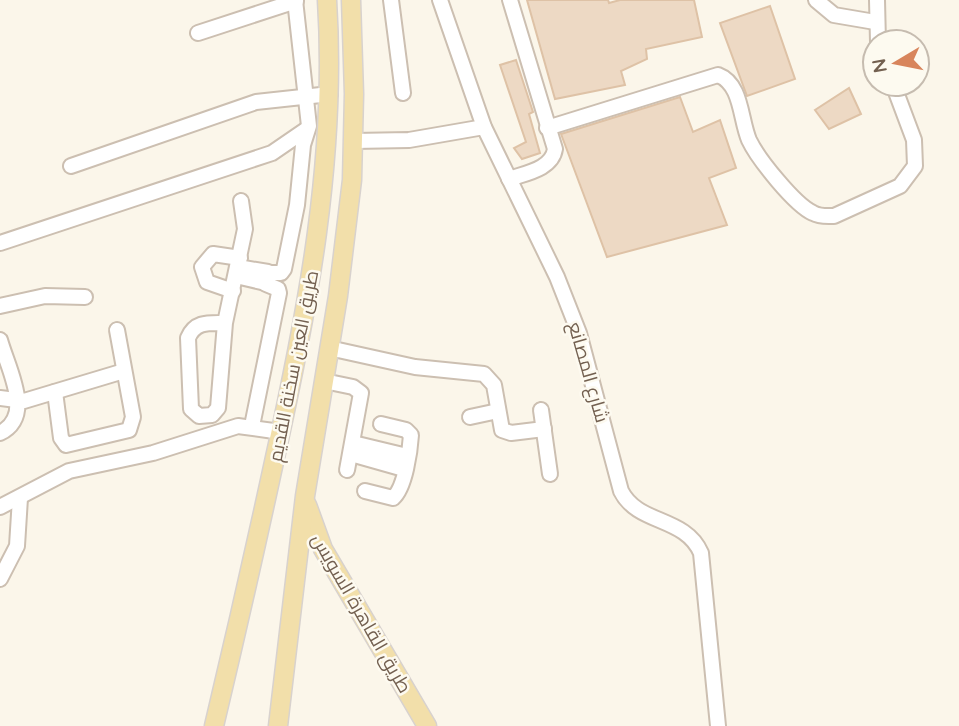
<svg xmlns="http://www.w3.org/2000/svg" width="959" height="726" viewBox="0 0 959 726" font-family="Quicksand,Cairo,sans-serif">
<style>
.building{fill:#edd9c4;stroke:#dec2a6;stroke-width:2}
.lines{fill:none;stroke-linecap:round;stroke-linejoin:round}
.minor-casing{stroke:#ccbfb1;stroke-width:18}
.major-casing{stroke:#d8d2ce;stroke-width:21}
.minor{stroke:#fff;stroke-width:14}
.major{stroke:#f2dfaa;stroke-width:18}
.labels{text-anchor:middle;stroke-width:5;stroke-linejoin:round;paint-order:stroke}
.street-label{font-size:19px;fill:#736050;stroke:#fdfaf0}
</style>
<rect width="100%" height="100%" fill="#fbf6ea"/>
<g class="building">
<path d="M 527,0 L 608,0 L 609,3 L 620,0 L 694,0 L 702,37 L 646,49 L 647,59 L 621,71 L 625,85 L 555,99 Z"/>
<path d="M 770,6 L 795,79 L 747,96 L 720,23 Z"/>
<path d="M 516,60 L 533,112 L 529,114 L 540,153 L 522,159 L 514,148 L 526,142 L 500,65 Z"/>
<path d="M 849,88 L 861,114 L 829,129 L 815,110 Z"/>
<path d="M 680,97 L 693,132 L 720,120 L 736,168 L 709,178 L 727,225 L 607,257 L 561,134 Z"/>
</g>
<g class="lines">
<g class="minor-casing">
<g id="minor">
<path d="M 391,0 L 403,93"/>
<path d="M 440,0 L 484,127 L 557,277 L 579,333 L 621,491 C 638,525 685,516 701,553 L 718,726"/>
<path d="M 816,0 L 834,15 L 875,22"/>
<path d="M 877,0 L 878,42"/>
<path d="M 198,33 L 296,1"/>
<path d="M 547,128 L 718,75 C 742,84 740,119 749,140 C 758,159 795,205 813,213 C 820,217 827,216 834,216 L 900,186 L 915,166 L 914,140 L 893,84"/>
<path d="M 354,141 L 409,140 L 484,127"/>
<path d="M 71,166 L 256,102 L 330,94"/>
<path d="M 509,179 C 526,173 552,169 555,149 L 510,0"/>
<path d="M 0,243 L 272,153 L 307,129"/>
<path d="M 238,267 L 268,272"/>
<path d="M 236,276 L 266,283"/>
<path d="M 233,291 L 207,282 L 202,267 L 213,254 L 240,258"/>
<path d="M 0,306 L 45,296 L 85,297"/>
<path d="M 225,323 C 209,323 195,321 188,338 L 191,409 L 199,416 L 212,415 L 218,408 L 225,323 L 245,229 L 241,201"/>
<path d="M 0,340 C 8,369 35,416 0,433"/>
<path d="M 329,348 L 415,367 L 484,374 L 494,385 L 502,430 L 511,433 L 544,429"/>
<path d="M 324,381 L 353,387 L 361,393 L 347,470"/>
<path d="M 55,392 L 61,438 L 66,445 L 129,430 L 133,417 L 117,330"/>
<path d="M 0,398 L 24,401 L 124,371"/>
<path d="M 541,410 L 550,474"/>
<path d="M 470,417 L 498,411"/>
<path d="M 252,426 L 279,293 L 278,289 L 266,284 L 268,273 L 281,273 L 284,269 L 297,205 L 303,145 L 309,126 L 295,0"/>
<path d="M 353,443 L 407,456"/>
<path d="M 351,454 L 404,469"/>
<path d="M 365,491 L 393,498 C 405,488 410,451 411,435 L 406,430 L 381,424"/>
<path d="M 0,507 L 69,471 L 153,453 L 238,426 L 281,432"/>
<path d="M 0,579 L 17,546 L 20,498"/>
</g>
</g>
<g class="major-casing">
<g id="major">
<path d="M 307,505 L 323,549 L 427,726"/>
<path d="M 214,726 C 235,638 255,550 274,462 C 308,309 337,157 327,0"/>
<path d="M 278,726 L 305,496 L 338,296 L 352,180 L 354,94 L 351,0"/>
</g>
</g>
<use href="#minor" class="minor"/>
<use href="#major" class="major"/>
</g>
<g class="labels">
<g class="street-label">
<text transform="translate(293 366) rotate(-79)" y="7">طريق العين سخنة القديم</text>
<text transform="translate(589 372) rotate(74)" y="7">شارع المصانع</text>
<text transform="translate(362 613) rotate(60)" y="7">طريق القاهرة السويس</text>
</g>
</g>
<g transform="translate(896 63) rotate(260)"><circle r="33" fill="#fdfaf0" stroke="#c6bcb0" stroke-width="2"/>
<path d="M0-5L12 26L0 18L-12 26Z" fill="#d8855c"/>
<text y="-10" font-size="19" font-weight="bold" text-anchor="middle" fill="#736050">N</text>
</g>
</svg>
